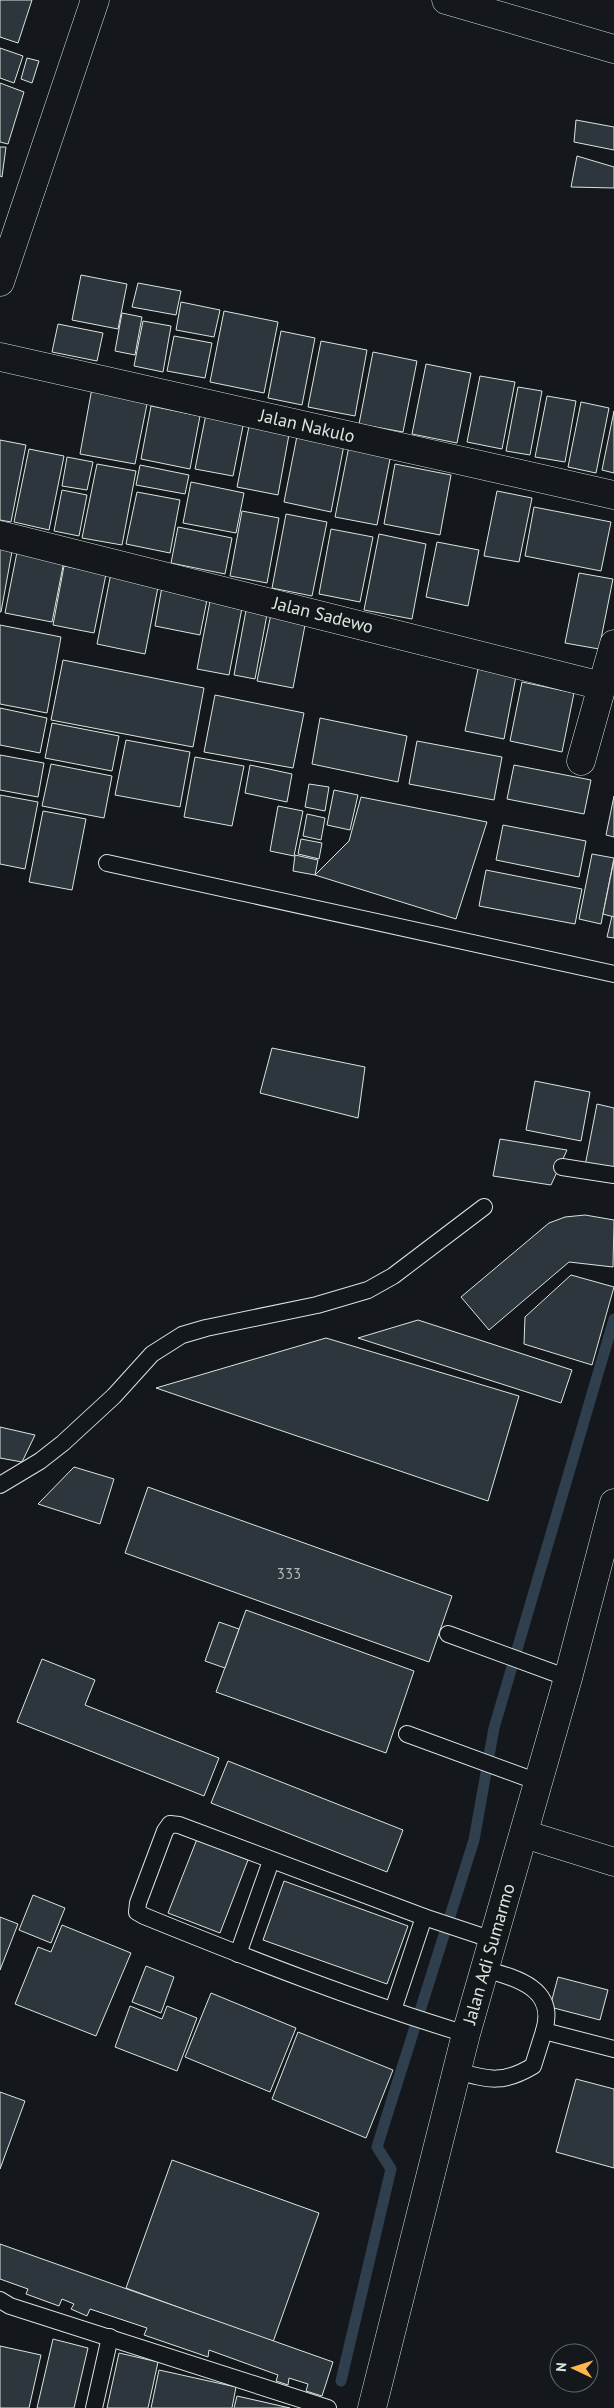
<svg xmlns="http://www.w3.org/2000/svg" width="614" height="2408" viewBox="0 0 614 2408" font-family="'PT Sans',sans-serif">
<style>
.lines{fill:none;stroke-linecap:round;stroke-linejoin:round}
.stream{stroke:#2f3f4d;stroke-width:11}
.building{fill:#2c363c;stroke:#d8e6dc}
.lane-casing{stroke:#d8e6dc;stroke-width:18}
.street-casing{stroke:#d8e6dc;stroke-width:29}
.secondary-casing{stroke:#d8e6dc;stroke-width:29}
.lane{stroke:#14181c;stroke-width:16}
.street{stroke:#14181c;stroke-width:28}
.secondary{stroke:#14181c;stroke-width:28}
.labels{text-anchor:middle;stroke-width:4;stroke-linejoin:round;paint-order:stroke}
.number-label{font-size:15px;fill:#adbab4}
.street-label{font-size:18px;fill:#d8e6dc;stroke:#14181c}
</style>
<rect width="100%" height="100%" fill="#14181c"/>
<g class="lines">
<path class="stream" d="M 341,2381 L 391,2169 L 377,2147 L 474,1840 L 494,1728 L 614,1319"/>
</g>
<g class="building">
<path d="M 0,0 L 32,0 L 18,43 L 0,37 Z"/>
<path d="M 0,48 L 23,56 L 14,83 L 0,78 Z"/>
<path d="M 27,58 L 39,61 L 32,83 L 21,79 Z"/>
<path d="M 0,83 L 24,92 L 8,144 L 0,142 Z"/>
<path d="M 576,120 L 614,127 L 614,150 L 574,142 Z"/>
<path d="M 0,147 L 6,147 L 2,177 L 0,176 Z"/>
<path d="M 577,156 L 614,167 L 614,188 L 571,187 Z"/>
<path d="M 81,275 L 127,284 L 118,329 L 72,320 Z"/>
<path d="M 138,283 L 181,291 L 176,315 L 132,307 Z"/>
<path d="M 181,302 L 220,310 L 214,337 L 176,330 Z"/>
<path d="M 224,311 L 278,322 L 264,393 L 210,382 Z"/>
<path d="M 122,313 L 142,317 L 135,355 L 115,351 Z"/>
<path d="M 143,321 L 171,326 L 163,372 L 134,366 Z"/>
<path d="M 58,324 L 103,333 L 97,361 L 52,352 Z"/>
<path d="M 281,331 L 315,338 L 302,405 L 268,398 Z"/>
<path d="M 174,336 L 212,343 L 205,378 L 167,371 Z"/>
<path d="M 321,341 L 367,350 L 355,416 L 308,407 Z"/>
<path d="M 373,352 L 417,361 L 403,432 L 359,424 Z"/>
<path d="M 426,364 L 471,373 L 457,443 L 412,434 Z"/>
<path d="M 480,376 L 515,382 L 502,449 L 467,442 Z"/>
<path d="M 518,387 L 542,391 L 530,455 L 506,451 Z"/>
<path d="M 92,388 L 148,399 L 135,464 L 80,454 Z"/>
<path d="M 547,396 L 576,401 L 565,462 L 535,457 Z"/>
<path d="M 581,402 L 609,408 L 596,473 L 568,467 Z"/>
<path d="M 151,406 L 200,416 L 190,469 L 141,459 Z"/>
<path d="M 614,411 L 614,473 L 602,470 Z"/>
<path d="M 206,414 L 244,421 L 233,476 L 195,469 Z"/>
<path d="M 250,421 L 290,429 L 278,495 L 237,487 Z"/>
<path d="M 297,436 L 344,445 L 331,512 L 284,502 Z"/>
<path d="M 0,440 L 26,445 L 11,522 L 0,520 Z"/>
<path d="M 349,446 L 391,454 L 377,525 L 335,517 Z"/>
<path d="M 29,449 L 64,456 L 49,530 L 14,522 Z"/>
<path d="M 67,457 L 93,462 L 87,490 L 62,486 Z"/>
<path d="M 97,464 L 136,471 L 122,545 L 82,538 Z"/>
<path d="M 395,464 L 451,475 L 440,535 L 384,524 Z"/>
<path d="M 140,465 L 189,475 L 185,494 L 136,485 Z"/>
<path d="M 191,482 L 244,493 L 236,533 L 183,523 Z"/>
<path d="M 62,490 L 87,495 L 79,536 L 54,531 Z"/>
<path d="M 497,491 L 532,498 L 519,562 L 484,556 Z"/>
<path d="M 137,492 L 180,500 L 170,553 L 126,544 Z"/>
<path d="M 534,507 L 611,522 L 601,571 L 525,556 Z"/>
<path d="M 242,511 L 279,518 L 267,583 L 230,576 Z"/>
<path d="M 286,514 L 327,522 L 312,596 L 272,588 Z"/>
<path d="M 178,527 L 232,538 L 225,574 L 171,563 Z"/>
<path d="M 331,529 L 373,537 L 360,602 L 319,594 Z"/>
<path d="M 379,534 L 426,544 L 412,619 L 364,610 Z"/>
<path d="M 437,542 L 479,550 L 468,606 L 426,597 Z"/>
<path d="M 0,544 L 13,546 L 1,612 L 0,612 Z"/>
<path d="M 17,552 L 64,561 L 52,622 L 5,613 Z"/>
<path d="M 64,566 L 106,574 L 94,633 L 53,625 Z"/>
<path d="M 111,573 L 159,582 L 145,654 L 97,644 Z"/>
<path d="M 579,573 L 613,579 L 599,649 L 565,643 Z"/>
<path d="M 163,581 L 209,590 L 200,635 L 155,626 Z"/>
<path d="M 211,596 L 243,603 L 229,675 L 197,669 Z"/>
<path d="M 247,605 L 268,609 L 255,679 L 234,675 Z"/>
<path d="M 271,614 L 306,620 L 293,688 L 257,681 Z"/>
<path d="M 0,625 L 61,637 L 47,713 L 0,704 Z"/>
<path d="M 63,660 L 204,688 L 193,747 L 51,720 Z"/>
<path d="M 478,669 L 516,676 L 504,739 L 465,731 Z"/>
<path d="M 522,682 L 574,693 L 562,752 L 510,741 Z"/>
<path d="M 215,695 L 304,713 L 293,768 L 204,752 Z"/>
<path d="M 0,708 L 47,718 L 40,753 L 0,745 Z"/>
<path d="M 320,718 L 407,736 L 398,782 L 312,764 Z"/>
<path d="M 52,723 L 119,736 L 112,771 L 45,758 Z"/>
<path d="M 126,740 L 190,752 L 180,807 L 115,795 Z"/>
<path d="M 417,741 L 502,757 L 494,800 L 409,784 Z"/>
<path d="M 0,755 L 44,763 L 38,797 L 0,790 Z"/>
<path d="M 195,757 L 244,766 L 232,826 L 184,817 Z"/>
<path d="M 51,764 L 112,776 L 104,818 L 42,806 Z"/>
<path d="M 250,765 L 292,774 L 287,802 L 245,793 Z"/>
<path d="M 514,765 L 591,780 L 584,814 L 507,799 Z"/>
<path d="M 309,784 L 329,787 L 325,811 L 305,807 Z"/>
<path d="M 334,790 L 358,795 L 350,830 L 327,825 Z"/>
<path d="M 0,795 L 38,802 L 25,869 L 0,864 Z"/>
<path d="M 614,796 L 614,837 L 606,835 Z"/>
<path d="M 361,797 L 487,822 L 456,919 L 315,875 L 349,841 Z"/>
<path d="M 278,806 L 303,811 L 294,856 L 270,851 Z"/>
<path d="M 43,811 L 86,819 L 72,890 L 29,882 Z"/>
<path d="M 307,814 L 325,818 L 321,840 L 303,836 Z"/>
<path d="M 503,825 L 586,841 L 579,877 L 496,860 Z"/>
<path d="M 301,839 L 322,843 L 319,859 L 298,854 Z"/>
<path d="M 592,854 L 614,858 L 601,924 L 579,919 Z"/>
<path d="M 295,855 L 318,860 L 315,875 L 293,871 Z"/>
<path d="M 614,860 L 614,917 L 603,914 Z"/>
<path d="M 486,870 L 582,889 L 575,924 L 479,906 Z"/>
<path d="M 612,916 L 614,917 L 614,938 L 607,937 Z"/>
<path d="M 272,1048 L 365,1067 L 358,1118 L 260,1093 Z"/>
<path d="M 535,1081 L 590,1092 L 581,1141 L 526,1130 Z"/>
<path d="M 597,1104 L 614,1108 L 614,1171 L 585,1166 Z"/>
<path d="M 500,1139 L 567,1150 L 551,1185 L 493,1176 Z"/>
<path d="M 585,1215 L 614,1220 L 613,1267 L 569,1262 L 489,1330 L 461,1297 L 549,1223 L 565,1217 Z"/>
<path d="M 571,1275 L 614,1287 L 592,1365 L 524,1344 L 525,1317 Z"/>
<path d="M 418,1320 L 572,1370 L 561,1403 L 358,1338 Z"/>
<path d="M 326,1338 L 519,1396 L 488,1501 L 156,1388 Z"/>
<path d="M 0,1427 L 35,1435 L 22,1462 L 0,1458 Z"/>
<path d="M 74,1467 L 114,1479 L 100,1524 L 38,1504 Z"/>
<path d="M 148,1487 L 452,1596 L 429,1662 L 125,1553 Z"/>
<path d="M 246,1610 L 414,1671 L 386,1753 L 216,1692 Z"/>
<path d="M 219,1622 L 239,1629 L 225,1668 L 205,1661 Z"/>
<path d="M 42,1659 L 95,1680 L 85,1705 L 219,1758 L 204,1796 L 17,1722 Z"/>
<path d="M 228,1761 L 403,1830 L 387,1872 L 211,1803 Z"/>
<path d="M 197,1839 L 248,1860 L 220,1933 L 168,1913 Z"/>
<path d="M 284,1881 L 408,1926 L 387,1984 L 263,1940 Z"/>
<path d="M 33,1895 L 65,1908 L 51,1943 L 19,1930 Z"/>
<path d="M 0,1917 L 18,1924 L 0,1970 Z"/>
<path d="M 62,1925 L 131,1953 L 96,2036 L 15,2004 L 38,1947 L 51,1952 Z"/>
<path d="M 146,1966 L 174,1977 L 161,2013 L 132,2002 Z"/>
<path d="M 558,1977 L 608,1990 L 600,2020 L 550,2007 Z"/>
<path d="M 211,1993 L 296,2028 L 270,2092 L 185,2057 Z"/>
<path d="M 130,2006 L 162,2019 L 167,2006 L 197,2018 L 177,2071 L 115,2047 Z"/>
<path d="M 298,2032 L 393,2070 L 366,2138 L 272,2099 Z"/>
<path d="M 576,2079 L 614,2089 L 614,2168 L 556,2152 Z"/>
<path d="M 0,2092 L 25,2101 L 0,2169 Z"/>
<path d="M 172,2160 L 319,2213 L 273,2342 L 126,2288 Z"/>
<path d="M 0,2244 L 333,2362 L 322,2396 L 306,2391 L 308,2384 L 289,2378 L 288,2385 L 276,2381 L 278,2375 L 209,2350 L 208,2357 L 144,2335 L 147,2328 L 90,2309 L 87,2316 L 71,2309 L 74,2304 L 62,2299 L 59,2306 L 26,2294 L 28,2289 L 0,2279 Z"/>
<path d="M 53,2339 L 88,2348 L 74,2408 L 37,2408 Z"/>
<path d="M 0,2346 L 41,2355 L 29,2408 L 0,2408 Z"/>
<path d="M 119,2353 L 158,2362 L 148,2408 L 107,2408 Z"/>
<path d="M 159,2370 L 236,2387 L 232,2408 L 151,2408 Z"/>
<path d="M 237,2396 L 290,2408 L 234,2408 Z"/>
</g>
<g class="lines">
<g class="lane-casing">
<g id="lane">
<path d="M 107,863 L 614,974"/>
<path d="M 562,1167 L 614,1175"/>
<path d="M 0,1485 L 40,1461 L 63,1443 L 114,1396 L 152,1354 L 182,1335 L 206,1328 L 317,1305 L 368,1290 L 393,1276 L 484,1207"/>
<path d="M 448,1634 L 568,1678"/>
<path d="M 407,1734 L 538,1782"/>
<path d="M 238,1954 L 271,1861"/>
<path d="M 484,1969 C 516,1978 557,1988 544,2031 L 614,2049"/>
<path d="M 393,2010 L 424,1917"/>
<path d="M 466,2034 C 357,2001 250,1959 144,1916 L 137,1912 L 138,1903 L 165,1831 L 170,1824 L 179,1825 L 424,1917 L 493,1940"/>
<path d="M 457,2071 C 489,2080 503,2084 533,2066 L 544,2031"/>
<path d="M 0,2300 L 10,2306 L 328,2408"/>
<path d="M 94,2408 L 110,2337"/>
</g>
</g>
<g class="street-casing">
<g id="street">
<path d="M 446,0 L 614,49"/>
<path d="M 0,282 L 95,0"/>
<path d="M 0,357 L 614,495"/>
<path d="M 0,535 L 602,686 L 614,644"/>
<path d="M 581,761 L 602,686"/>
</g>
</g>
<g class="secondary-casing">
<g id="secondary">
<path d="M 524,1834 L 614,1862"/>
<path d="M 372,2408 L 466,2034 L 568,1678 L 614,1503"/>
</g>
</g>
<use href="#lane" class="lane"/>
<use href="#street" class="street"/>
<use href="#secondary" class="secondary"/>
</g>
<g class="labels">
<g class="number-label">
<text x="289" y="1579">333</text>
</g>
<g class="street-label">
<text transform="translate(307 426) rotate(13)" y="6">Jalan Nakulo</text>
<text transform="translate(323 615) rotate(14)" y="6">Jalan Sadewo</text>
<text transform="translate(489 1954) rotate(-74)" y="6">Jalan Adi Sumarmo</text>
</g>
</g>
<g transform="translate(574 2368) rotate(274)"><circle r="24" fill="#14181c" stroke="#626a69"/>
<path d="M0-4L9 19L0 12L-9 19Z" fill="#ffb74d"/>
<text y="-8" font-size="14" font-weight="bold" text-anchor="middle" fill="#d8e6dc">N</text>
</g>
</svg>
